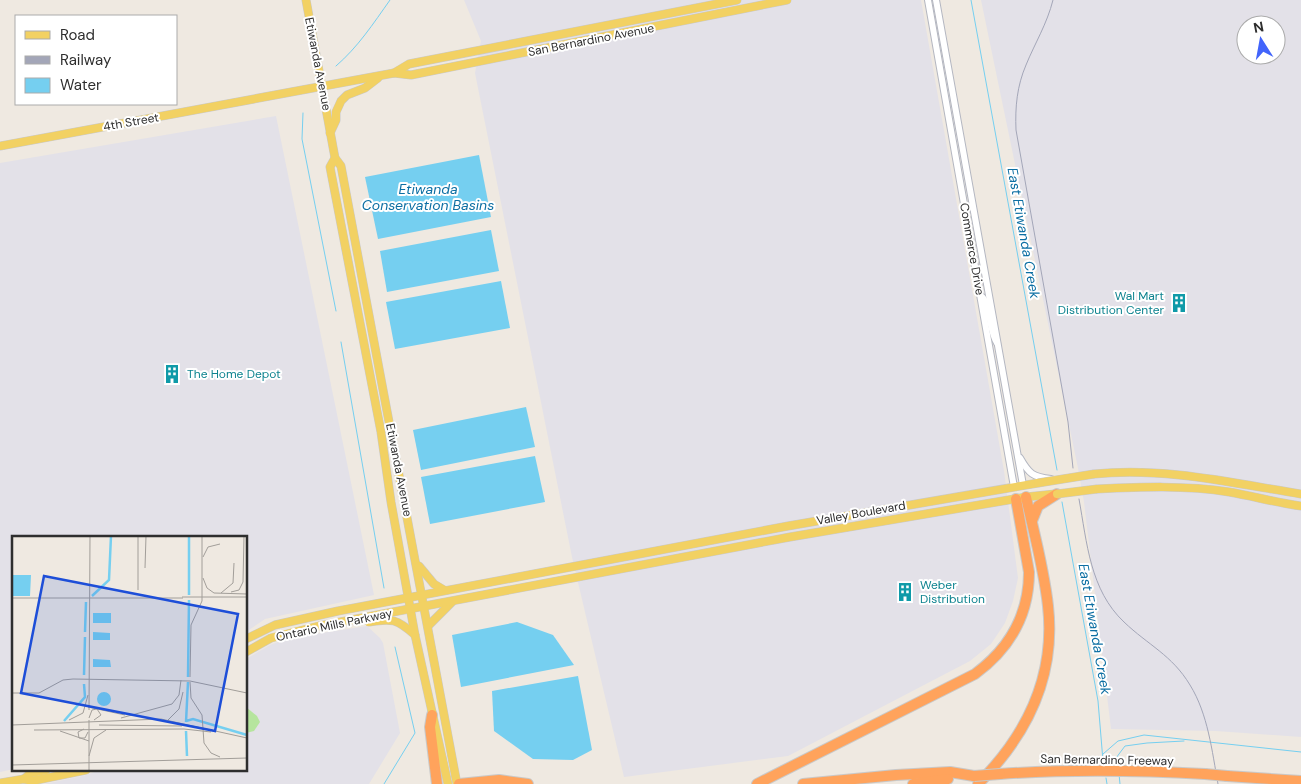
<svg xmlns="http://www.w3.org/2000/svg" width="1301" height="784" viewBox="0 0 1301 784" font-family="'DM Sans',sans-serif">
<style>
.industrial{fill:#e3e1e8;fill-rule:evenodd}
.green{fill:#b6e59e}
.water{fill:#75cff0}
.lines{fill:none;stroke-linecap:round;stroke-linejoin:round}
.stream{stroke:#75cff0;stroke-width:1}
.minor-casing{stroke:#b4b7c1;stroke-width:8}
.major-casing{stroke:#c9c9c9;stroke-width:9}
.highway-casing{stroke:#c9c9c9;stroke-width:12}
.minor{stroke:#fff;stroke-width:6}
.major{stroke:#f2d163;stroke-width:8}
.highway{stroke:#ffa35c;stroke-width:10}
.rail{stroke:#a3a6b8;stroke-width:1}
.major-bridge-casing{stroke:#c9c9c9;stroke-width:9;stroke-linecap:butt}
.highway-bridge-casing{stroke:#c9c9c9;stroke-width:12;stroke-linecap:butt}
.major-bridge{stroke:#f2d163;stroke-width:8}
.highway-bridge{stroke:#ffa35c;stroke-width:10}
.labels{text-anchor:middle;stroke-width:4;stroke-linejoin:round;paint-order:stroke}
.street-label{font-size:12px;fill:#2e2e2e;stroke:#fff}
.culture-label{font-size:12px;fill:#0d838f;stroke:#fff;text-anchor:start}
.water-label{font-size:14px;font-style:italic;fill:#0d6fa3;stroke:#fff}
.inset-river{fill:none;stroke:#75cff0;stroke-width:2.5}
.inset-road{fill:none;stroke:#a29e99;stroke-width:1}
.view{fill:#1d4ed8;fill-opacity:0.15;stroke:#1d4ed8;stroke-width:2.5}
.inset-edge{fill:none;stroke:#2e2e2e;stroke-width:2.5}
</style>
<rect width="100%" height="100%" fill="#efe9e1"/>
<g class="industrial">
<path d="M 464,0 L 921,0 L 1004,471 L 1018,578 L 1013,601 L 1005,623 L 991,644 L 970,661 L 788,756 L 624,777 L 572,557 L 475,73 L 481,41 Z"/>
<path d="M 981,0 L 1301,0 L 1301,737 L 1216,731 L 1111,729 L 1084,502 L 1078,468 ZM 1246,25 L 1276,25 L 1276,55 L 1246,55 Z"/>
<path d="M 276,116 L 374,595 L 265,619 L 246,632 L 246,538 L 14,538 L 14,769 L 0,772 L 0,163 Z"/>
<path d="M 367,626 L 380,638 L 383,643 L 400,733 L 369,784 L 44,784 L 83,776 L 100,770 L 246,770 L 246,659 L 270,645 L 289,638 Z"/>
</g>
<path class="green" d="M 246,707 L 257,716 L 260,722 L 254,731 L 246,733 Z"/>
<g class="water">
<path d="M 479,155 L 491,217 L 378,239 L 365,177 Z"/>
<path d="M 491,230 L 499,271 L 387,292 L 380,251 Z"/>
<path d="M 501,281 L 510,328 L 395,349 L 386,302 Z"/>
<path d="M 526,407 L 535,447 L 421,470 L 413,430 Z"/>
<path d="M 535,456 L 545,502 L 430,524 L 421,477 Z"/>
<path d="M 517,622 L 553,635 L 574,665 L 461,687 L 452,635 Z"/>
<path d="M 578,676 L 592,750 L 573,760 L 533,759 L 494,731 L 492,691 Z"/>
</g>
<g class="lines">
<g class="stream">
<path d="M 971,0 L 1057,470"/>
<path d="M 336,66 C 358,47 373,24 390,0"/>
<path d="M 303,113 L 302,139 L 336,311"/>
<path d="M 341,342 L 384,588"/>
<path d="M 1062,502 L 1098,701 L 1103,761"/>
<path d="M 1103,754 L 1118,741 L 1144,735 L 1301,752"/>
<path d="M 1117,765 L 1116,758 L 1125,746 L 1147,743 L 1184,741"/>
<path d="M 1119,774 L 1120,784"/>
<path d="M 1106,778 L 1107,784"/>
<path d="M 384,784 L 415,733 L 395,647"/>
</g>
<g class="minor-casing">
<g id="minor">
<path d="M 928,0 L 1014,487"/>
<path d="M 936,0 L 1023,485"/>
<path d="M 981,296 C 990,301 989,332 997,343"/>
<path d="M 1020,458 C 1029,474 1033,477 1051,479"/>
</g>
</g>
<g class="major-casing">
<g id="major">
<path d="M 306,0 L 335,158 L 341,166 C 381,372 420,578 457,784"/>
<path d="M 394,73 L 409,64 L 737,0"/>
<path d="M 330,133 L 336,120 L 336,112 L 341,101 L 347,95 L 365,88 L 378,78"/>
<path d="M 0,146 L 394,73 L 411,75 L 787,0"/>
<path d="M 335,158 L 330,167 L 381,432 L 391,502 L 415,635 L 448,784"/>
<path d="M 1094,474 C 1165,467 1232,483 1301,494"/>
<path d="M 1097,489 C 1141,487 1185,485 1229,492 C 1253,496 1277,503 1301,506"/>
<path d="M 419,566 L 434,584 L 444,590"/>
<path d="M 369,622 C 392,618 397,619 415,635"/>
<path d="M 429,625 L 452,602"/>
<path d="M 246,639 L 275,625 L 338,611 L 788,526 L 1038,483"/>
<path d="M 246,652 L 271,638 L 319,626 L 790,537 L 1026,497 L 1055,494"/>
<path d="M 24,779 L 31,773 L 46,770"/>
<path d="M 0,783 L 24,779 L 32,781 L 86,770"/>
</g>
</g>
<g class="highway-casing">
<g id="highway">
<path d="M 1032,521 L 1038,506 L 1057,494"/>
<path d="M 432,715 L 430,727 L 437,784"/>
<path d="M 1000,774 C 1069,769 1137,770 1205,774"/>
<path d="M 1227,776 L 1301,781"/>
<path d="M 459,784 L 499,780 L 528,784"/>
<path d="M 757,784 L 975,674 C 1009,649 1029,615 1029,572 L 1016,499"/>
<path d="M 803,784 L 896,775 L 950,772 L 974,776"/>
<path d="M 913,784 L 948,779"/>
<path d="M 978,784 C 1027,735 1056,677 1048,606 C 1044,569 1034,533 1026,497"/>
</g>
</g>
<use href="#minor" class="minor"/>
<use href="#major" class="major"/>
<use href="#highway" class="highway"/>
<g class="rail">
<path d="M 1053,0 C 1047,24 1035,43 1026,65 C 1017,86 1015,107 1016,130 L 1068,422 L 1073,468"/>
<path d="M 1079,499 C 1087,543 1090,590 1124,622 C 1148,645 1172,655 1190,685 C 1208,714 1212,751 1218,784"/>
</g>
<g class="major-bridge-casing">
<g id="major-bridge">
<path d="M 1038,483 L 1094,474"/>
<path d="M 1057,494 L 1097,489"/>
</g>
</g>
<g class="highway-bridge-casing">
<g id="highway-bridge">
<path d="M 1205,774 L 1227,776"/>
<path d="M 974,776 L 1000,774"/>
</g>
</g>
<use href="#major-bridge" class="major-bridge"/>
<use href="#highway-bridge" class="highway-bridge"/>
</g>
<defs>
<g id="building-bare" transform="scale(1.5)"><path d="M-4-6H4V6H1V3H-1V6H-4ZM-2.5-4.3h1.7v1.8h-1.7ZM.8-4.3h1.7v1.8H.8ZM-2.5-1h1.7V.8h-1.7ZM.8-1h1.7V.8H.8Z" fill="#0f9aa8" stroke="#fff" stroke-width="2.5" paint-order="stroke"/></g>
</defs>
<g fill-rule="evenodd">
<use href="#building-bare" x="1179" y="303"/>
<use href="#building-bare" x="172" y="374"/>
<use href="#building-bare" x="905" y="592"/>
</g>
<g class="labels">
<g class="street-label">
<text transform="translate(591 40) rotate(-11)" y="4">San Bernardino Avenue</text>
<text transform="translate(318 64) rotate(79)" y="4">Etiwanda Avenue</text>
<text transform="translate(131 122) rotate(-10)" y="4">4th Street</text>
<text transform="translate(972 249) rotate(80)" y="4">Commerce Drive</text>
<text transform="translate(399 470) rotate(79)" y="4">Etiwanda Avenue</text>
<text transform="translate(861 513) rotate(-10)" y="4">Valley Boulevard</text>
<text transform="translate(334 625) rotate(-12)" y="4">Ontario Mills Parkway</text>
<text transform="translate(1107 760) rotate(1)" y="4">San Bernardino Freeway</text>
</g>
<g class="culture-label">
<text x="1164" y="300" text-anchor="end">Wal Mart<tspan x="1164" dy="14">Distribution Center</tspan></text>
<text x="187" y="378">The Home Depot</text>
<text x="920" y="589">Weber<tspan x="920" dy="14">Distribution</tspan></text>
</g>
<g class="water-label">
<text x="428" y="194">Etiwanda<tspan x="428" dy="16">Conservation Basins</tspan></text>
<text transform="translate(1024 233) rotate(80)" y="5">East Etiwanda Creek</text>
<text transform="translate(1095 629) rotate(80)" y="5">East Etiwanda Creek</text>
</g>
</g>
<g transform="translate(12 536)">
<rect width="235" height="235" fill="#efe9e1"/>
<path d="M 0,39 L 19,39 L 18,60 L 0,60 ZM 81,77 L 99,77 L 99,87 L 81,87 ZM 81,96 L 98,97 L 98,104 L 81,104 ZM 81,123 L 98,124 L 99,131 L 81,131 ZM85 163a7 7 0 1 1 14 0a7 7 0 1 1-14 0Z" fill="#75cff0"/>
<path class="inset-river" d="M 177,59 L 177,0M 80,60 L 97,44 L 99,0M 73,96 L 74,66M 72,139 L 73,101M 176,141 L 177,64M 52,185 L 73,161 L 72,148M 174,185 L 181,183 L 235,199M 174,186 L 176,146M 174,195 L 175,220"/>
<path class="inset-road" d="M 191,21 L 196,11 L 208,8M 133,32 L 134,0M 191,42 L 195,52 L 202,57 L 235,58M 126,54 L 126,0M 219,56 L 227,54 L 231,46 L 232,0M 209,57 L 221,47 L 222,27M 170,61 L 235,61M 0,62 L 171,62M 178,141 L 179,89 L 190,65 L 190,0M 178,146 L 179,162 L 190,179 L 192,207 L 199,217 L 208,221M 0,157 L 27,157 L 51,144 L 61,143 L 178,145 L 235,157M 76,171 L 113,179M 77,174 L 78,0M 77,182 L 80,174 L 85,173 L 89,179 L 82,184M 109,182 L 160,168 L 167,159 L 169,144M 57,184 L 71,177 L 76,159M 156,184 L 167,173 L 171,156M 0,189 L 149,183 L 235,202M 87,189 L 170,190M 72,193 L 66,196 L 67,202 L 73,202 L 76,196M 22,194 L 172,193 L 199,196M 48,195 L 77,205M 77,220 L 82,202 L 94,194M 0,229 L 235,222M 77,235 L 77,184"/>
<path class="view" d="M 32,40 L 226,78 L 203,195 L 9,157 Z"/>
<rect width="235" height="235" class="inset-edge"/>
</g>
<rect x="15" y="15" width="162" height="90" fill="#ffffff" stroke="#ababab"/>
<rect x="25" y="31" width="25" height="8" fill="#f2d163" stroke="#ababab"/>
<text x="60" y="40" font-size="15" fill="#2e2e2e">Road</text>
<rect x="25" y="56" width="25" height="8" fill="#a3a6b8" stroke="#ababab"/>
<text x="60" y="65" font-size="15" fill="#2e2e2e">Railway</text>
<rect x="25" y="78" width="25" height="15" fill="#75cff0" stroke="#ababab"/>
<text x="60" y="90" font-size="15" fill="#2e2e2e">Water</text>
<g transform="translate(1261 40) rotate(349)"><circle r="24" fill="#ffffff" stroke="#ababab"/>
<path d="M0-4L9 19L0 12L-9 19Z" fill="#4264fb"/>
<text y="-8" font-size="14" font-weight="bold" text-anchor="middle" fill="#2e2e2e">N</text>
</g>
</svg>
